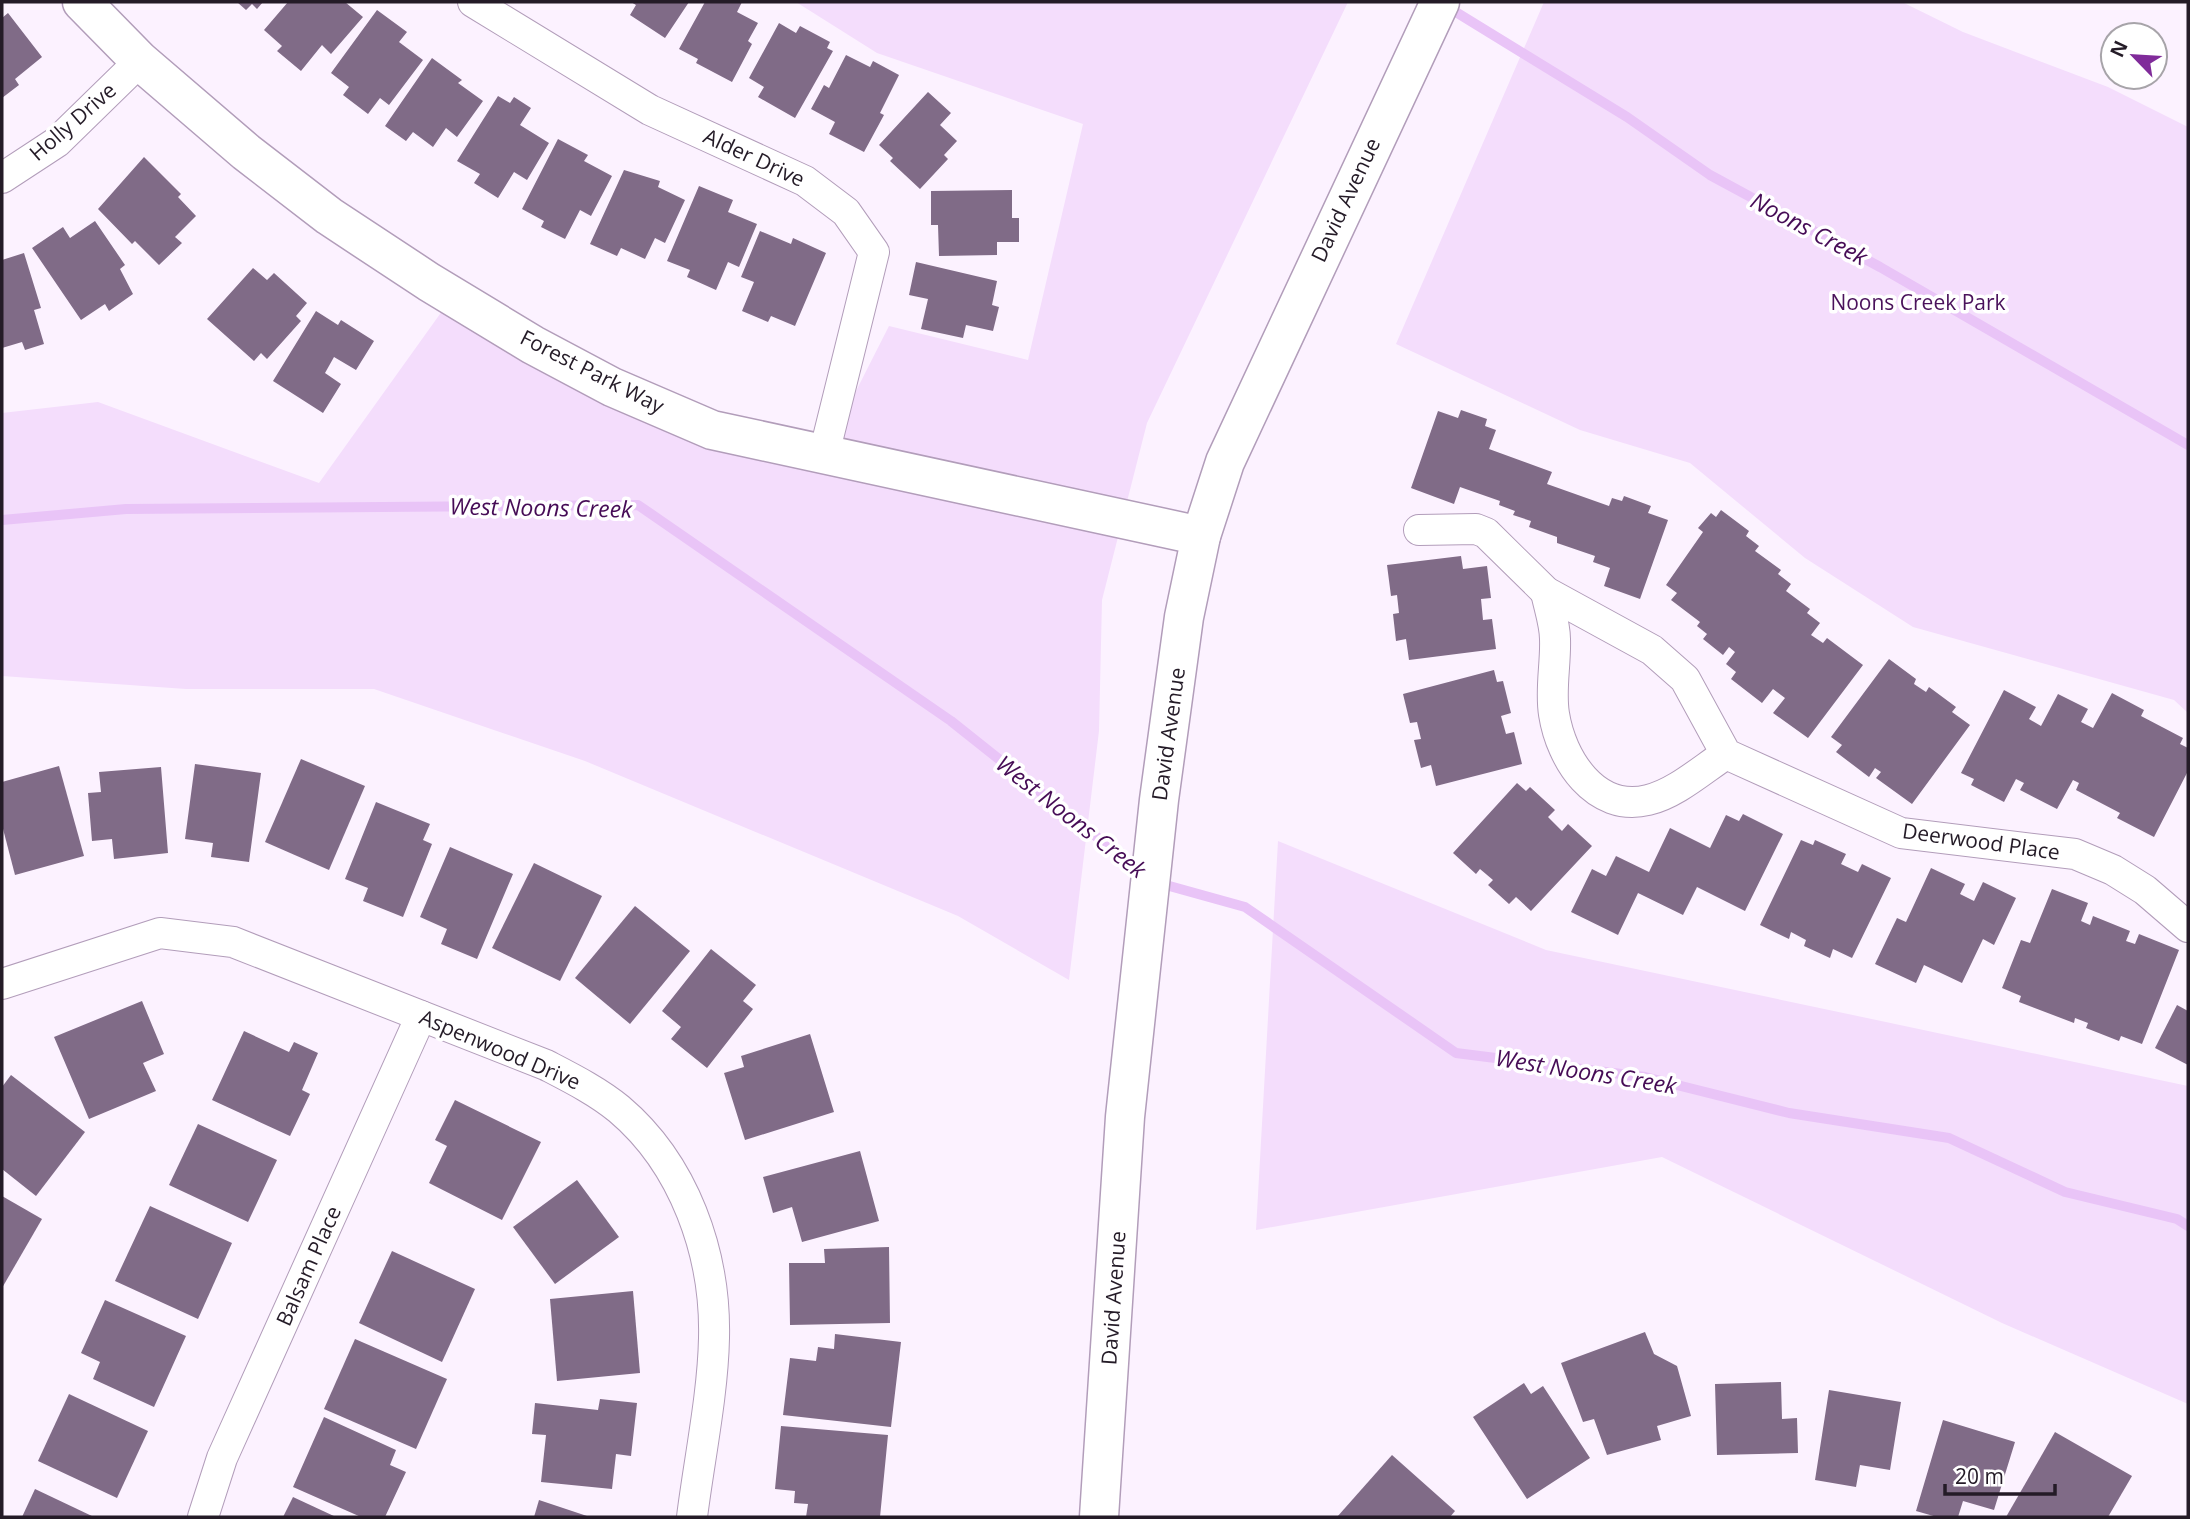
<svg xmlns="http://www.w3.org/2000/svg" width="2190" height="1519" viewBox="0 0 2190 1519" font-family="'Open Sans',sans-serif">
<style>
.green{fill:#f4ddfc}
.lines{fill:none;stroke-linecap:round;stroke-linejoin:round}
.stream{stroke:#e9c4f7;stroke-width:10}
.building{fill:#806b87}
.street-casing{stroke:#b29dba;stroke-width:32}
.secondary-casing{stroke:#b29dba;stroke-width:41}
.street{stroke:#fff;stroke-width:30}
.secondary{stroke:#fff;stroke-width:38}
.labels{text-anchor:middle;stroke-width:7;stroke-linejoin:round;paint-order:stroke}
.street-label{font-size:21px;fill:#241b27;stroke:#fff}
.park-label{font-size:21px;fill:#4a125b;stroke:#fff}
.water-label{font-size:23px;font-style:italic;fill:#460c56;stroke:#fff}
</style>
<rect width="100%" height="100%" fill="#fcf2ff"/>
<g class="green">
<path d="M 796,2 L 1348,2 L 1147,423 L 1102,600 L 1099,731 L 1069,980 L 958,916 L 585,761 L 374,689 L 186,689 L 2,676 L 2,413 L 98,402 L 319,483 L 450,300 L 612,387 L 824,454 L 889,326 L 1028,360 L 1083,124 L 877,53 Z"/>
<path d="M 1544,2 L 1902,2 L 1963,32 L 2108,87 L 2188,127 L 2188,713 L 2174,700 L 1913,627 L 1805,558 L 1690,463 L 1580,430 L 1396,344 Z"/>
<path d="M 1278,841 L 1546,950 L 2188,1086 L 2188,1404 L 2002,1323 L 1662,1157 L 1256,1230 Z"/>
</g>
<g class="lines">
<g class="stream">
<path d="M 1446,6 L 1627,117 L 1710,175 L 1880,267 L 2188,445"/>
<path d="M 2,520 L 126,509 L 638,505 L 951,721 L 1142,873"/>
<path d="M 1155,882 L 1245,907 L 1456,1053 L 1645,1077 L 1789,1113 L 1949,1138 L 2065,1192 L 2177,1219 L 2188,1226"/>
</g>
</g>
<g class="building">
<path d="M 237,2 L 263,2 L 257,9 L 252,4 L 246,10 Z"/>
<path d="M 288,2 L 345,2 L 363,17 L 331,54 L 322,45 L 301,71 L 277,51 L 282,46 L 264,30 Z"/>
<path d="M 631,2 L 689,2 L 665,38 L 630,15 L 636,5 Z"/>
<path d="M 705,2 L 742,2 L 737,12 L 758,23 L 748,41 L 752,44 L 732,82 L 696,63 L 698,59 L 679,49 Z"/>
<path d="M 377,10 L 407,32 L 399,42 L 423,60 L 389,105 L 380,98 L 368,114 L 343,95 L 349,87 L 331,73 Z"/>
<path d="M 8,13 L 42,57 L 15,79 L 19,85 L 2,98 L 2,18 Z"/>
<path d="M 779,23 L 796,33 L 800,26 L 830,42 L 827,48 L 833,51 L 795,118 L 758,97 L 764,87 L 749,78 Z"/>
<path d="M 846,55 L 870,67 L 873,61 L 899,75 L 880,113 L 884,115 L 864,152 L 829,134 L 835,122 L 811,109 L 824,85 L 829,88 Z"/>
<path d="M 432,58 L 462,80 L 458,83 L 483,101 L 457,137 L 446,128 L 433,147 L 413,132 L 406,141 L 385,126 Z"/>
<path d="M 928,92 L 951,113 L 940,125 L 957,141 L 944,155 L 948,159 L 920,189 L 890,161 L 893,158 L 879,145 Z"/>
<path d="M 498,96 L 510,103 L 514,97 L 531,108 L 520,125 L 549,143 L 527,180 L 514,172 L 498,198 L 474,183 L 480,174 L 457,161 Z"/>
<path d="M 558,139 L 588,155 L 584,161 L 612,176 L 591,216 L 580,210 L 565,239 L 541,227 L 544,221 L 522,209 Z"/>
<path d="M 144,157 L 181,194 L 178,197 L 196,216 L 175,237 L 182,243 L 159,265 L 135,241 L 132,244 L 98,209 Z"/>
<path d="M 624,170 L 660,181 L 658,187 L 685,200 L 665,243 L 655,238 L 645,259 L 621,248 L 617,256 L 590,244 Z"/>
<path d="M 699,186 L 733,200 L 728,212 L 757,224 L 739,267 L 728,262 L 716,290 L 687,277 L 690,270 L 667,261 Z"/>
<path d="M 1012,190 L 1012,218 L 1019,218 L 1019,242 L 997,242 L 997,255 L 939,256 L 938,225 L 931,225 L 931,191 Z"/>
<path d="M 95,221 L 125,265 L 120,269 L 133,294 L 109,311 L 105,304 L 81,320 L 32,248 L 63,227 L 70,238 Z"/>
<path d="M 760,231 L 791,244 L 793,238 L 826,253 L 795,326 L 771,316 L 768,322 L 742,311 L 754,282 L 741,277 Z"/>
<path d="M 24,253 L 41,308 L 34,310 L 44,344 L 25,350 L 22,342 L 2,348 L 2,260 Z"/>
<path d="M 916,262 L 997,281 L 992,305 L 999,307 L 993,331 L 966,325 L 963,338 L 921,329 L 928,299 L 909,295 Z"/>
<path d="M 253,268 L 267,280 L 274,273 L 307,303 L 296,316 L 301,321 L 267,359 L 261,353 L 254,361 L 207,319 Z"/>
<path d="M 316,311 L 338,325 L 341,320 L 374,341 L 356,370 L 334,357 L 325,373 L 341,384 L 323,413 L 273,381 Z"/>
<path d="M 1461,410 L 1487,419 L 1485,426 L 1496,430 L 1489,449 L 1552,472 L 1547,484 L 1609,506 L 1612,498 L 1622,501 L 1624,496 L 1651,506 L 1648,513 L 1668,520 L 1640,599 L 1604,586 L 1610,568 L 1593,562 L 1595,556 L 1557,543 L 1557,537 L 1529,527 L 1531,521 L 1513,515 L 1515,511 L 1499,505 L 1500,501 L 1460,487 L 1454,504 L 1411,488 L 1438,411 L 1458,418 Z"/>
<path d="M 1721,510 L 1749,531 L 1746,536 L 1759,546 L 1755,551 L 1781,570 L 1778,574 L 1791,584 L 1786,591 L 1810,609 L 1807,613 L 1820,623 L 1811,635 L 1823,643 L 1827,638 L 1863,665 L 1808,738 L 1773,713 L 1785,698 L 1773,689 L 1762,703 L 1731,679 L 1736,672 L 1726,664 L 1735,652 L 1729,647 L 1723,655 L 1703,639 L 1707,634 L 1697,626 L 1700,622 L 1671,600 L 1677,593 L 1666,585 L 1703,532 L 1698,528 L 1711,513 L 1716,517 Z"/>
<path d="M 1461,556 L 1463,569 L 1487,566 L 1491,598 L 1481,599 L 1483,620 L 1492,619 L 1496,649 L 1409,660 L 1406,639 L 1396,641 L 1393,614 L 1399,613 L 1397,595 L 1391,596 L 1387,565 Z"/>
<path d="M 1889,659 L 1916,679 L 1914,684 L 1926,692 L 1929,687 L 1956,707 L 1952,712 L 1970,725 L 1912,804 L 1876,778 L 1881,772 L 1875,768 L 1869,777 L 1836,752 L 1842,745 L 1831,737 Z"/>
<path d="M 1494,670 L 1497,682 L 1503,681 L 1511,713 L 1501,716 L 1506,734 L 1514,732 L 1522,764 L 1436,786 L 1431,765 L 1421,768 L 1414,740 L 1421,739 L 1417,722 L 1410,723 L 1403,694 Z"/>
<path d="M 2004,690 L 2036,707 L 2029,719 L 2041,726 L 2058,694 L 2088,709 L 2081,722 L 2093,728 L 2112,693 L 2144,710 L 2141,716 L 2183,738 L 2180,744 L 2188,748 L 2188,771 L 2154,837 L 2117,818 L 2120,813 L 2076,790 L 2079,783 L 2073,780 L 2057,809 L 2020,790 L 2024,783 L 2016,779 L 2004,802 L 1971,785 L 1974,779 L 1961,773 Z"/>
<path d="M 301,759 L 365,786 L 329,870 L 265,842 Z"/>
<path d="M 195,764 L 261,773 L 249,862 L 211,857 L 213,843 L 185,839 Z"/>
<path d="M 59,766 L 84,856 L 15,875 L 2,825 L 2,782 Z"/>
<path d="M 161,767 L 168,853 L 114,859 L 112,839 L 92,841 L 88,793 L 101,792 L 99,772 Z"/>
<path d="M 1517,783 L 1526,791 L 1530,787 L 1555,810 L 1548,817 L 1562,831 L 1568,824 L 1592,846 L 1531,911 L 1516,897 L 1509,904 L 1488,885 L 1493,880 L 1480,869 L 1476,874 L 1453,853 Z"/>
<path d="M 376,802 L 430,824 L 423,840 L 432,844 L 403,917 L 363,901 L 368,888 L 345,879 Z"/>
<path d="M 1743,814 L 1783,834 L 1745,911 L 1697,887 L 1683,915 L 1638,893 L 1618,935 L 1571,912 L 1592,869 L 1606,876 L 1616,856 L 1649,872 L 1670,828 L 1710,848 L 1726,815 L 1739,821 Z"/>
<path d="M 1801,840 L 1813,845 L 1815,840 L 1846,854 L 1841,864 L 1858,872 L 1862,864 L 1891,878 L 1852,958 L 1833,949 L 1830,958 L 1804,946 L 1806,940 L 1791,932 L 1789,939 L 1760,925 Z"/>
<path d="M 450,847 L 513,874 L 477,959 L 441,944 L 447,929 L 420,917 Z"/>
<path d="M 534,863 L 602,896 L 560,981 L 492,948 Z"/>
<path d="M 1931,868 L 1965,884 L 1960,894 L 1974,901 L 1983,882 L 2016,898 L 1994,945 L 1983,939 L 1962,983 L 1924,965 L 1916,983 L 1875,964 L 1897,918 L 1906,922 Z"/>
<path d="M 2052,889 L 2088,903 L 2081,921 L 2090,925 L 2093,916 L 2130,931 L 2126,941 L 2135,944 L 2139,934 L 2179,950 L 2142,1044 L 2121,1036 L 2119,1041 L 2086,1028 L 2088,1023 L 2075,1018 L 2074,1023 L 2019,1002 L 2021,996 L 2002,988 L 2021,940 L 2030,943 Z"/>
<path d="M 635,906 L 690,951 L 630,1024 L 575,978 Z"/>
<path d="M 711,949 L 756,985 L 743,1001 L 753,1009 L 707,1068 L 671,1039 L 681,1027 L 662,1011 Z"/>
<path d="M 142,1001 L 164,1054 L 143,1063 L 156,1091 L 89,1119 L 54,1037 Z"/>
<path d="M 2177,1005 L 2188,1011 L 2188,1065 L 2155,1048 Z"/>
<path d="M 244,1031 L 289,1052 L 294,1042 L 318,1053 L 302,1090 L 310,1094 L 290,1136 L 212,1100 Z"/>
<path d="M 810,1034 L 834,1112 L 745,1140 L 724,1073 L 744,1067 L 741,1056 Z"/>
<path d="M 11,1075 L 85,1132 L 36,1196 L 2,1169 L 2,1087 Z"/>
<path d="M 455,1100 L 541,1142 L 502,1220 L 429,1183 L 447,1146 L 435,1140 Z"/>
<path d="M 198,1124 L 277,1160 L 248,1222 L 169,1185 Z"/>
<path d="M 860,1151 L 879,1221 L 802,1242 L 792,1207 L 773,1213 L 763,1177 Z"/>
<path d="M 577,1180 L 619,1237 L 555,1284 L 513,1227 Z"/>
<path d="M 2,1196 L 42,1219 L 2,1288 Z"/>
<path d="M 150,1206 L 232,1243 L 198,1319 L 115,1281 Z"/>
<path d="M 889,1247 L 890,1323 L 790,1325 L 789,1263 L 825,1263 L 824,1249 Z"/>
<path d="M 392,1251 L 475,1289 L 442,1362 L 359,1323 Z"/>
<path d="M 633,1291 L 640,1373 L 557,1381 L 550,1299 Z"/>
<path d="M 105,1300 L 186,1336 L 154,1407 L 93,1379 L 100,1362 L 81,1353 Z"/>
<path d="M 1645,1332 L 1654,1354 L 1677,1366 L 1691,1416 L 1657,1426 L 1661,1440 L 1607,1455 L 1594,1419 L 1583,1422 L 1561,1363 Z"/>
<path d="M 835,1334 L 901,1342 L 891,1427 L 783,1415 L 790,1358 L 816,1361 L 818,1347 L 834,1349 Z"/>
<path d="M 355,1339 L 447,1379 L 416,1449 L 324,1409 Z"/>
<path d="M 1781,1382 L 1782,1419 L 1797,1418 L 1798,1453 L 1717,1455 L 1715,1384 Z"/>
<path d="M 1524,1383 L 1531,1394 L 1543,1386 L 1590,1458 L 1527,1499 L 1473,1417 Z"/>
<path d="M 1829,1390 L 1901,1402 L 1890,1470 L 1860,1465 L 1856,1487 L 1815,1480 Z"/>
<path d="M 69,1394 L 148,1431 L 117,1498 L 38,1461 Z"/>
<path d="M 600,1399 L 637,1403 L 631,1456 L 616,1454 L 612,1489 L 541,1482 L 546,1435 L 532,1434 L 535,1403 L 598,1410 Z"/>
<path d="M 324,1417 L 396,1450 L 390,1465 L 406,1472 L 385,1517 L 361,1517 L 293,1487 Z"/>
<path d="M 1943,1420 L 2015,1442 L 1994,1510 L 1963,1501 L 1958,1517 L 1937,1517 L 1916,1511 Z"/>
<path d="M 781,1426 L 888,1435 L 880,1517 L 806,1517 L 808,1504 L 794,1503 L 795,1491 L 775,1489 Z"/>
<path d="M 2055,1432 L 2132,1476 L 2108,1517 L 2006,1517 Z"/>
<path d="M 1392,1455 L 1455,1511 L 1450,1517 L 1337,1517 Z"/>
<path d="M 35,1489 L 94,1517 L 22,1517 Z"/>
<path d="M 293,1497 L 336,1517 L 283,1517 Z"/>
<path d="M 539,1500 L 590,1517 L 534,1517 Z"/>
</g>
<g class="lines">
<g class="street-casing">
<g id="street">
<path d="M 473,2 L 650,110 L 805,181 L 846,212 L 874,252 L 824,454"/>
<path d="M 2,178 L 57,142 L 140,61"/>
<path d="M 1419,530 L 1476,529 L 1486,533 L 1546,592 L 1652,650 L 1685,679 L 1726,754 L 1901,833 L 2075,854 L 2113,870 L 2145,890 L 2188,927"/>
<path d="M 1546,592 C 1549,607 1555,624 1555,639 C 1556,663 1550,690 1554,714 C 1561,759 1595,813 1648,800 C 1675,794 1703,769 1726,754"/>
<path d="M 2,984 L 160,933 L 233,942 L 546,1065 C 571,1078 597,1091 619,1109 C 684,1164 716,1253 714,1338 C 713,1394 699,1461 692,1517"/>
<path d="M 203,1517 L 222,1458 L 421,1016"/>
</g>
</g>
<g class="secondary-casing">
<g id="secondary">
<path d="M 82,2 L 140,61 L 246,152 L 329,216 L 429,282 L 533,345 L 612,387 L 712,430 L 1201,536"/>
<path d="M 1099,1517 L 1125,1117 L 1159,800 L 1184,617 L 1201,536 L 1225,462 L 1440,2"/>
</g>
</g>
<use href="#street" class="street"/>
<use href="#secondary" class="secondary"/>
</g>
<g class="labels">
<g class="street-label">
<text transform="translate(73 122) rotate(-41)" y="7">Holly Drive</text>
<text transform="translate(754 158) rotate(25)" y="7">Alder Drive</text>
<text transform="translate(1346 200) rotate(-65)" y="7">David Avenue</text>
<text transform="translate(592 372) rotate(27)" y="7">Forest Park Way</text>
<text transform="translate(1169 734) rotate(-82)" y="7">David Avenue</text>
<text transform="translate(1981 842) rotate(8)" y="7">Deerwood Place</text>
<text transform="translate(500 1050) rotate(23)" y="7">Aspenwood Drive</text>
<text transform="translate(309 1266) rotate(-66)" y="7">Balsam Place</text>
<text transform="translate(1114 1298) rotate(-86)" y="7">David Avenue</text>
</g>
<g class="park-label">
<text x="1918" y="310">Noons Creek Park</text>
</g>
<g class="water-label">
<text transform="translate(1809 229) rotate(28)" y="8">Noons Creek</text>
<text transform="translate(541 508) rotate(1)" y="8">West Noons Creek</text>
<text transform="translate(1071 817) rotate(38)" y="8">West Noons Creek</text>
<text transform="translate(1586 1072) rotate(9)" y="8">West Noons Creek</text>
</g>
</g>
<rect width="2190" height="1519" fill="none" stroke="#241b27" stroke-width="7"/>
<g transform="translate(2134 56) rotate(295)"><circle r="33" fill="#ffffff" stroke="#a7a4a9" stroke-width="2"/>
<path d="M0-5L12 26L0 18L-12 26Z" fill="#802b9a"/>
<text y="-10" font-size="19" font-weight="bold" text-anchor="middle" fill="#241b27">N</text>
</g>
<path d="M1945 1484v10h110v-10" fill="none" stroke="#241b27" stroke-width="3.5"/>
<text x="1955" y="1484" font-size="21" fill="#241b27" stroke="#ffffff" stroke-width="5" paint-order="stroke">20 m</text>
</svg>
